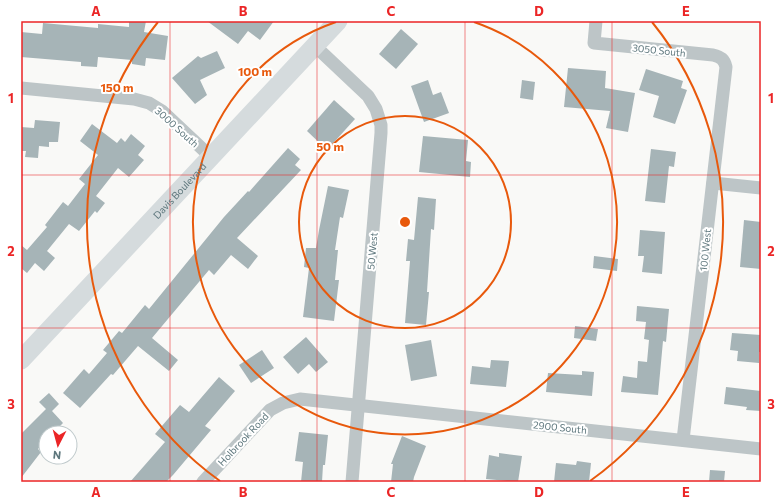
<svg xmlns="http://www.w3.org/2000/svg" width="782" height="503" viewBox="0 0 782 503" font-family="Commissioner,sans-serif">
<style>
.building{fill:#a6b4b7}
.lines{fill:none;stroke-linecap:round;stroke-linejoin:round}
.street{stroke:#bdc5c7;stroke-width:13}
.secondary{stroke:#d5dbdd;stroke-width:19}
.grid{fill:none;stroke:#eb2526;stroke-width:1;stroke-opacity:0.55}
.ring{fill:none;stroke:#e8590c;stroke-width:2}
.labels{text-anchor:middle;stroke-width:4;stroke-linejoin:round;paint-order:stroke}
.street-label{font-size:10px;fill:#5e777d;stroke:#fff}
.centre{fill:#e8590c;stroke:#fff;stroke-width:2}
.ring-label{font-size:12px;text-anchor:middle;font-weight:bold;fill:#e8590c;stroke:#fff;stroke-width:4;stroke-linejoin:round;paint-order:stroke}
.neatline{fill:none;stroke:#eb2526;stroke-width:1.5}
.grid-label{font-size:13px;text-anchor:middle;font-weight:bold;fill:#eb2526}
</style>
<rect width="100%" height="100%" fill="#f9f9f7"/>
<g class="building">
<path d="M 129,21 L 146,21 L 144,32 L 168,36 L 165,60 L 146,58 L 145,66 L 132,64 L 132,60 L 98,57 L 97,67 L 81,66 L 81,62 L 21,57 L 21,32 L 42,34 L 43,23 L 98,28 L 98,24 L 129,27 Z"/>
<path d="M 207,21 L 274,21 L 260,40 L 248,31 L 238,44 Z"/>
<path d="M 401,29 L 418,44 L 396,69 L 379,54 Z"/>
<path d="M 217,51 L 225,68 L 200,80 L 207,95 L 195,104 L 172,78 L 198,56 L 201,58 Z"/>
<path d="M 568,68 L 606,71 L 605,88 L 635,93 L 628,132 L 606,128 L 610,111 L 564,107 Z"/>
<path d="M 646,69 L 683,81 L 681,88 L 687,90 L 675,124 L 653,117 L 659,96 L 639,90 Z"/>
<path d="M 428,80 L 433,95 L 441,92 L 449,113 L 424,122 L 411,86 Z"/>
<path d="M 522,80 L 535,82 L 533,100 L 520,98 Z"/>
<path d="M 334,100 L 355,119 L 327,150 L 307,131 Z"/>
<path d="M 35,120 L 60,122 L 58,142 L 49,142 L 49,147 L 39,146 L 38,158 L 25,157 L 26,151 L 21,151 L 21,127 L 34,128 Z"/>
<path d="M 92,124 L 117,143 L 121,138 L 125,142 L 131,134 L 145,146 L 138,155 L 144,160 L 129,177 L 118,168 L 96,196 L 105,203 L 97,213 L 95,211 L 79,231 L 69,224 L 47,251 L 55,258 L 44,271 L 35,263 L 27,273 L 21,268 L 21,245 L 27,250 L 47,227 L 45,225 L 63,202 L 68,206 L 85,184 L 79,179 L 98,155 L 80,141 Z"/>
<path d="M 423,136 L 468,140 L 466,161 L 471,162 L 470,177 L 419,172 Z"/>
<path d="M 288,148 L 300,159 L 295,165 L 301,170 L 237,238 L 258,256 L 248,269 L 231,255 L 214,275 L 209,270 L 152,338 L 178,360 L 169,371 L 138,346 L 113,375 L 111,374 L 80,408 L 63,393 L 84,369 L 89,374 L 107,353 L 103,350 L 119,331 L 122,333 L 145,305 L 149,309 L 224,217 L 248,191 L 249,192 Z"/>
<path d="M 651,149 L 676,152 L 674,167 L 669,166 L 665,203 L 645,201 Z"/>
<path d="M 328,186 L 349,190 L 343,218 L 340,217 L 335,250 L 338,250 L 335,280 L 339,280 L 334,321 L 303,317 L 309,268 L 304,267 L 306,248 L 316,248 L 319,230 Z"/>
<path d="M 418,197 L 436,199 L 434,230 L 431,229 L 427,292 L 429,292 L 426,325 L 405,323 L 410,261 L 406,261 L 408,239 L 414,240 Z"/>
<path d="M 744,220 L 761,222 L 761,269 L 740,267 Z"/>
<path d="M 640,230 L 665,232 L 662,274 L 642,272 L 644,256 L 638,256 Z"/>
<path d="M 594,256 L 618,259 L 617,271 L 593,268 Z"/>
<path d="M 637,306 L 669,309 L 666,342 L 663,341 L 658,395 L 621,392 L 623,376 L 637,378 L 638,361 L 647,362 L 649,340 L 644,339 L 646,322 L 636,321 Z"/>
<path d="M 575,326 L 598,329 L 596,341 L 574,338 Z"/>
<path d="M 732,333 L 761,335 L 761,352 L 759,352 L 759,363 L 737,361 L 738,351 L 730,350 Z"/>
<path d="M 306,337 L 328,362 L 316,372 L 309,364 L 298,374 L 283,357 Z"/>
<path d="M 431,340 L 437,376 L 411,381 L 405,345 Z"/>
<path d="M 262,350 L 274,368 L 251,383 L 239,365 Z"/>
<path d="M 491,360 L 509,361 L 506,387 L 470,384 L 472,366 L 490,368 Z"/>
<path d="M 582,371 L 594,372 L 592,396 L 546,392 L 548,373 L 582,375 Z"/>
<path d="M 219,377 L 235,391 L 205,426 L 211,430 L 173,475 L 166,482 L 130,482 L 165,442 L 155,434 L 180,405 L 189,412 Z"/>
<path d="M 726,387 L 761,391 L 761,411 L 746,410 L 747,407 L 724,404 Z"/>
<path d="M 49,393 L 59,404 L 52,411 L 63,423 L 53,433 L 46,433 L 46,440 L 38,449 L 41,452 L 21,478 L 21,434 L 46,409 L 39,402 Z"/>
<path d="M 299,432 L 328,435 L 325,465 L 323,465 L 322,482 L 301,482 L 303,462 L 295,461 Z"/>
<path d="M 402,436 L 426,446 L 414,477 L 413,482 L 391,482 L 393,464 L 391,464 Z"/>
<path d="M 499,453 L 522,456 L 518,482 L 486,479 L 489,455 L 499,457 Z"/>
<path d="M 577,461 L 591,463 L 589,482 L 554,482 L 556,463 L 576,465 Z"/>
<path d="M 710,470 L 725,471 L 724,482 L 709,482 Z"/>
</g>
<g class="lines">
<g class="street">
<path d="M 596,21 L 594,43 L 713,55 C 721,57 724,59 726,67 L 683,440"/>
<path d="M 315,46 L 368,96 L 376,109 L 381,125 L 381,133 L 352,482"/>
<path d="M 21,88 L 134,99 L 149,103 L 162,111 L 211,157"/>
<path d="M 713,183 L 761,188"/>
<path d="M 203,482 L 270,410 L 283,403 L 300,399 L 761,449"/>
</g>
<path class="secondary" id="s1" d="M 21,360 L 338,21"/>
</g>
<path class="grid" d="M 170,21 L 170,482M 317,21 L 317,482M 465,21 L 465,482M 612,21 L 612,482M 21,175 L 761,175M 21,328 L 761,328"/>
<g class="ring">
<circle cx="405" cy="222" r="106"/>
<path d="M474 22A212 212 0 1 1 336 22"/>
<path d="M220 481A318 318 0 0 1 158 22M652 22A318 318 0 0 1 590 481"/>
</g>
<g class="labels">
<g class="street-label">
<text transform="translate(659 50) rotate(6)" y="4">3050 South</text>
<text transform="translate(177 127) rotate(42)" y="4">3000 South</text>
<text dy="4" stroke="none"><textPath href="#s1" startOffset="232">Davis Boulevard</textPath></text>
<text transform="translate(705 250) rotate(-84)" y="4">100 West</text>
<text transform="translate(372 251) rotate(-85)" y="4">50 West</text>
<text transform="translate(560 427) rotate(6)" y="4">2900 South</text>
<text transform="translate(243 439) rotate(-47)" y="4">Holbrook Road</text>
</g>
</g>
<circle cx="405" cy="222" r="6" class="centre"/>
<g class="ring-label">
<text x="255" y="76">100 m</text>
<text x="117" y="92">150 m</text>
<text x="330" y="151">50 m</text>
</g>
<rect width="782" height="503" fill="none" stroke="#ffffff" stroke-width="44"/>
<g transform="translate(58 445) rotate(186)"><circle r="19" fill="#ffffff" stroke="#bfc9cb"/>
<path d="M0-3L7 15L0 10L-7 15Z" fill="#eb2526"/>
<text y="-6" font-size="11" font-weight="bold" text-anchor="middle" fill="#5e777d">N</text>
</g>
<rect x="22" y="22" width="738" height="459" class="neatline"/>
<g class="grid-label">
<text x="96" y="16">A</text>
<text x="243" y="16">B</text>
<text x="391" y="16">C</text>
<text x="539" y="16">D</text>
<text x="686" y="16">E</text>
<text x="11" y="103">1</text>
<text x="771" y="103">1</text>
<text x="11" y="256">2</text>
<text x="771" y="256">2</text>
<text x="11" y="409">3</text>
<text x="771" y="409">3</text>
<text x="96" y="497">A</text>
<text x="243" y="497">B</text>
<text x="391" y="497">C</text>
<text x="539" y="497">D</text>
<text x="686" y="497">E</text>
</g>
</svg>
